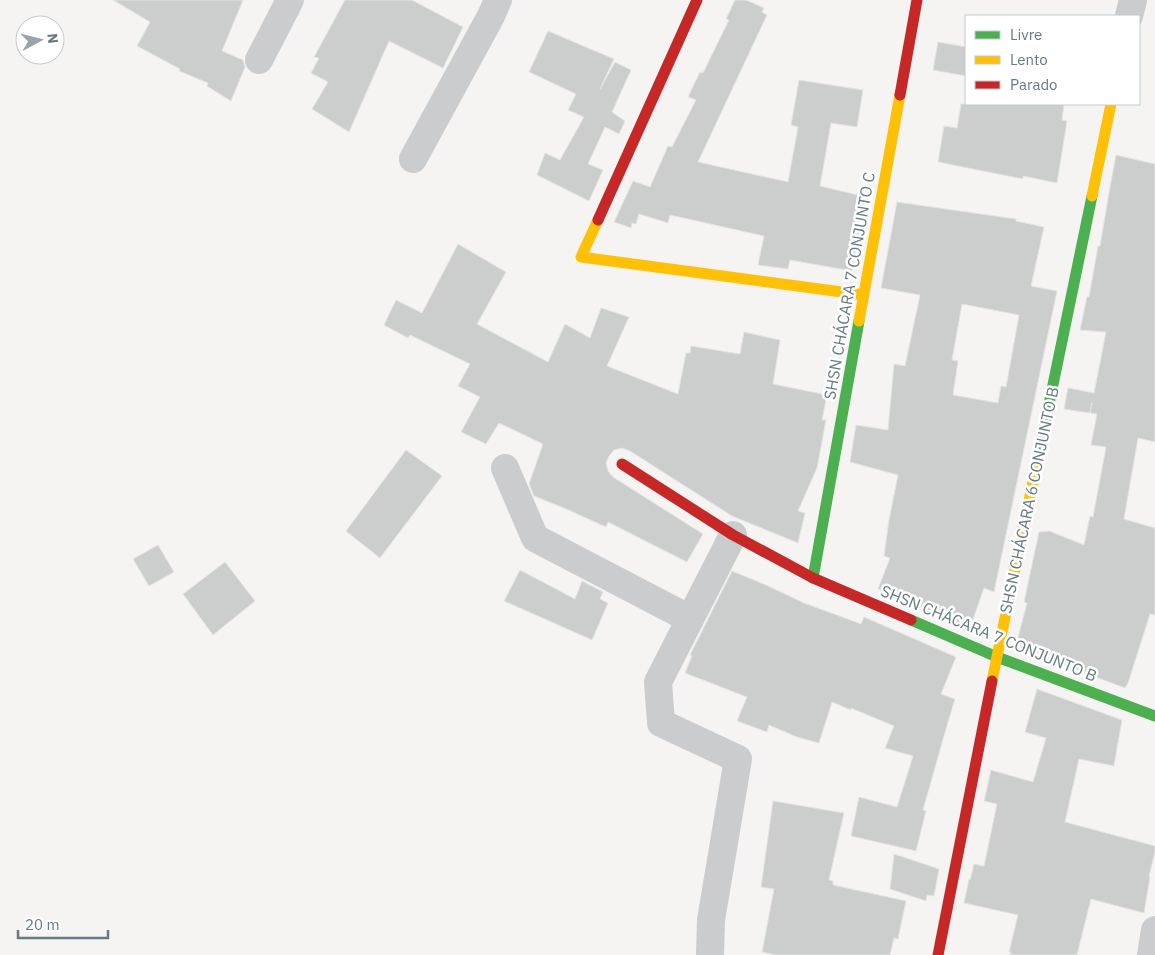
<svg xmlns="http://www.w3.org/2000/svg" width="1155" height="955" viewBox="0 0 1155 955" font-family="'IBM Plex Sans',sans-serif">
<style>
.building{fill:#cccece;stroke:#e4e4e3;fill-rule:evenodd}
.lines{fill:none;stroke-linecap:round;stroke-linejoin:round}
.street{stroke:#cacccd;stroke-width:28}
.fast{stroke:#4caf50;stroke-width:11}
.slow{stroke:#ffc107;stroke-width:11}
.jam{stroke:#c62828;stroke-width:11}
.labels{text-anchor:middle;stroke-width:5;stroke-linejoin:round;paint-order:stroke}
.street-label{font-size:16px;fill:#647a83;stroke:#fff}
</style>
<rect width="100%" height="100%" fill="#f5f4f3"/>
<g class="building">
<path d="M 113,0 L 243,0 L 222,51 L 243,60 L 245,67 L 231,101 L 207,86 L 208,83 L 179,71 L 180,69 L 137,46 L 150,22 Z"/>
<path d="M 345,0 L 412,0 L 463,27 L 443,68 L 389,41 L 349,132 L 312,109 L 328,82 L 311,73 L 319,58 L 314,57 Z"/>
<path d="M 735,0 L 746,0 L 764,8 L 762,12 L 767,15 L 698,162 L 788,182 L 798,127 L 791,125 L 799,80 L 863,90 L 857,127 L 831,123 L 820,186 L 866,197 L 852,271 L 790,260 L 788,269 L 758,265 L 764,236 L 670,215 L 668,223 L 639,214 L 636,224 L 632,223 L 631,228 L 614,222 L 633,181 L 650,187 L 668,146 L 672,147 L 696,100 L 688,97 L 700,72 L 703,73 L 729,20 L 726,19 Z"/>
<path d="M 548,31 L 614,59 L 600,89 L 615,62 L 631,70 L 612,112 L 625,121 L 619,134 L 605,127 L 588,164 L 603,170 L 589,201 L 537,175 L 545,153 L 560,160 L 584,117 L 568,110 L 576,94 L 529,72 Z"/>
<path d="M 938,42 L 966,47 L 966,76 L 933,70 Z"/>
<path d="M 961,104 L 1064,104 L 1062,120 L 1067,121 L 1057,183 L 1023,176 L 1023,179 L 938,162 L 944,126 L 957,128 Z"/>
<path d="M 1116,155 L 1155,164 L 1155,442 L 1138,438 L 1124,519 L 1155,528 L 1155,615 L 1150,614 L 1128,683 L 1125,688 L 1045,658 L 1046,655 L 1016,645 L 1027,603 L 1024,602 L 1039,532 L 1049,531 L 1084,545 L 1090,516 L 1093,517 L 1106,447 L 1091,445 L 1097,414 L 1090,413 L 1092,403 L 1090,413 L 1064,409 L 1068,388 L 1094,393 L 1106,332 L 1080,330 L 1087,297 L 1089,297 L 1098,246 L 1100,246 L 1110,187 Z"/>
<path d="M 897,202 L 1016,219 L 1016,221 L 1044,227 L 1031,286 L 1057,291 L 994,592 L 984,588 L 970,628 L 878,589 L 890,558 L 884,556 L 889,520 L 898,475 L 850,462 L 856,425 L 888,430 L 894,364 L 905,366 L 920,295 L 881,288 ZM 962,304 L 1019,315 L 1006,387 L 1001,386 L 998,403 L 953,395 L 958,361 L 952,360 Z"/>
<path d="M 458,244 L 506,272 L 477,324 L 548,362 L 565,324 L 590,338 L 601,308 L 629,317 L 607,366 L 678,394 L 686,353 L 690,353 L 691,346 L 740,354 L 744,332 L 780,340 L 773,384 L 827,395 L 822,420 L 826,420 L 817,468 L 798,511 L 805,513 L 798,543 L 732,516 L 630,451 L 622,448 L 614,450 L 609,456 L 606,463 L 608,471 L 613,477 L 703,534 L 687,562 L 608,522 L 606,527 L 564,508 L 534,496 L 529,484 L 543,444 L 499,423 L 486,444 L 461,432 L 480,397 L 458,386 L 470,364 L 410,335 L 408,338 L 384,325 L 396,300 L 422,313 Z"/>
<path d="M 406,450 L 442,476 L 380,558 L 346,531 Z"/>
<path d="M 158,545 L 174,572 L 149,586 L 133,559 Z"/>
<path d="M 225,562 L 255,601 L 213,635 L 183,594 Z"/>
<path d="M 520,570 L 575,599 L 582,581 L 603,592 L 600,599 L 608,603 L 592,640 L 504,601 Z"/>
<path d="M 732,571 L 766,585 L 804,603 L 861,624 L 864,617 L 956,657 L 941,694 L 955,699 L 948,722 L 923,810 L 926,811 L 916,851 L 851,836 L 859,797 L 897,807 L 913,756 L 885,748 L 894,726 L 851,708 L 851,710 L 832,702 L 819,743 L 797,737 L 769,725 L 767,732 L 737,721 L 747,697 L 685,673 L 692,656 L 690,655 Z"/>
<path d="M 1037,689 L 1122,720 L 1114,766 L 1079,759 L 1065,822 L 1155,846 L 1155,852 L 1149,876 L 1150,877 L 1144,913 L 1091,899 L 1077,955 L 1010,955 L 1011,952 L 1009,952 L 1018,915 L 964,903 L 969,879 L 970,880 L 974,864 L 984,866 L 997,804 L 984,801 L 991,770 L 1033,782 L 1046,738 L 1025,732 Z"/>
<path d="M 773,801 L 844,813 L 829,880 L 833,881 L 833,885 L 906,901 L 898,939 L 894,938 L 890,955 L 775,955 L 762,952 L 774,889 L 761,887 Z"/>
<path d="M 894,854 L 939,869 L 934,896 L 927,895 L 926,901 L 890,889 Z"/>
</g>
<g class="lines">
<g class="street">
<path d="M 1129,16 L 1133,0"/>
<path d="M 259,60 L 290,0"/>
<path d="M 413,159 L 491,16 L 498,0"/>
<path d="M 505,468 L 535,538 L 690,619"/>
<path d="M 710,955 L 711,920 L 738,759 L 661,723 L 658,682 L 733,535"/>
<path d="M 1151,955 L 1155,930"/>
</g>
<g class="fast">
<path d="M 1036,467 L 1092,196"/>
<path d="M 813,578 L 859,321"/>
<path d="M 911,620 L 997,657 L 1155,716"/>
</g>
<g class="slow">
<path d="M 1092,196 L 1111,104"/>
<path d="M 598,220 L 581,257 L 864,295"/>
<path d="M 859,321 L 900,95"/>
<path d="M 992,681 L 1036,467"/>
</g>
<g class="jam">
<path d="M 900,95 L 917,0"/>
<path d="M 598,220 L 697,0"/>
<path d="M 622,464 L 733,535 L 813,578 L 911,620"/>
<path d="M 938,955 L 992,681"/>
</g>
</g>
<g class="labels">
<g class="street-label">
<text transform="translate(849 286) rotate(-80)" y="6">SHSN CHÁCARA 7 CONJUNTO C</text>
<text transform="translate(1029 500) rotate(-78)" y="6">SHSN CHÁCARA 6 CONJUNTO B</text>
<text transform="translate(989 633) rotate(22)" y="6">SHSN CHÁCARA 7 CONJUNTO B</text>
</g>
</g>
<rect x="965" y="15" width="175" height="90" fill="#ffffff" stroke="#c1cacd"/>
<rect x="975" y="31" width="25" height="8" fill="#4caf50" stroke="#c1cacd"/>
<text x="1010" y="40" font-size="15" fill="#647a83">Livre</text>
<rect x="975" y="56" width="25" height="8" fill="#ffc107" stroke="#c1cacd"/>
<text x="1010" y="65" font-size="15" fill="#647a83">Lento</text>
<rect x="975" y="81" width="25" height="8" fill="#c62828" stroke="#c1cacd"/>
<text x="1010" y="90" font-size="15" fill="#647a83">Parado</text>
<g transform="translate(40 40) rotate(83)"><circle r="24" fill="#ffffff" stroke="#c1cacd"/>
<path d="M0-4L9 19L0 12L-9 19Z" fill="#97a5aa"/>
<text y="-8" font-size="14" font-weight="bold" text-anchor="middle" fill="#647a83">N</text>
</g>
<path d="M18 930v8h90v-8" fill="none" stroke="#647a83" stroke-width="2.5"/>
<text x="25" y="930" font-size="15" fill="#647a83" stroke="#ffffff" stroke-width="4" paint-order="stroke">20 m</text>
</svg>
